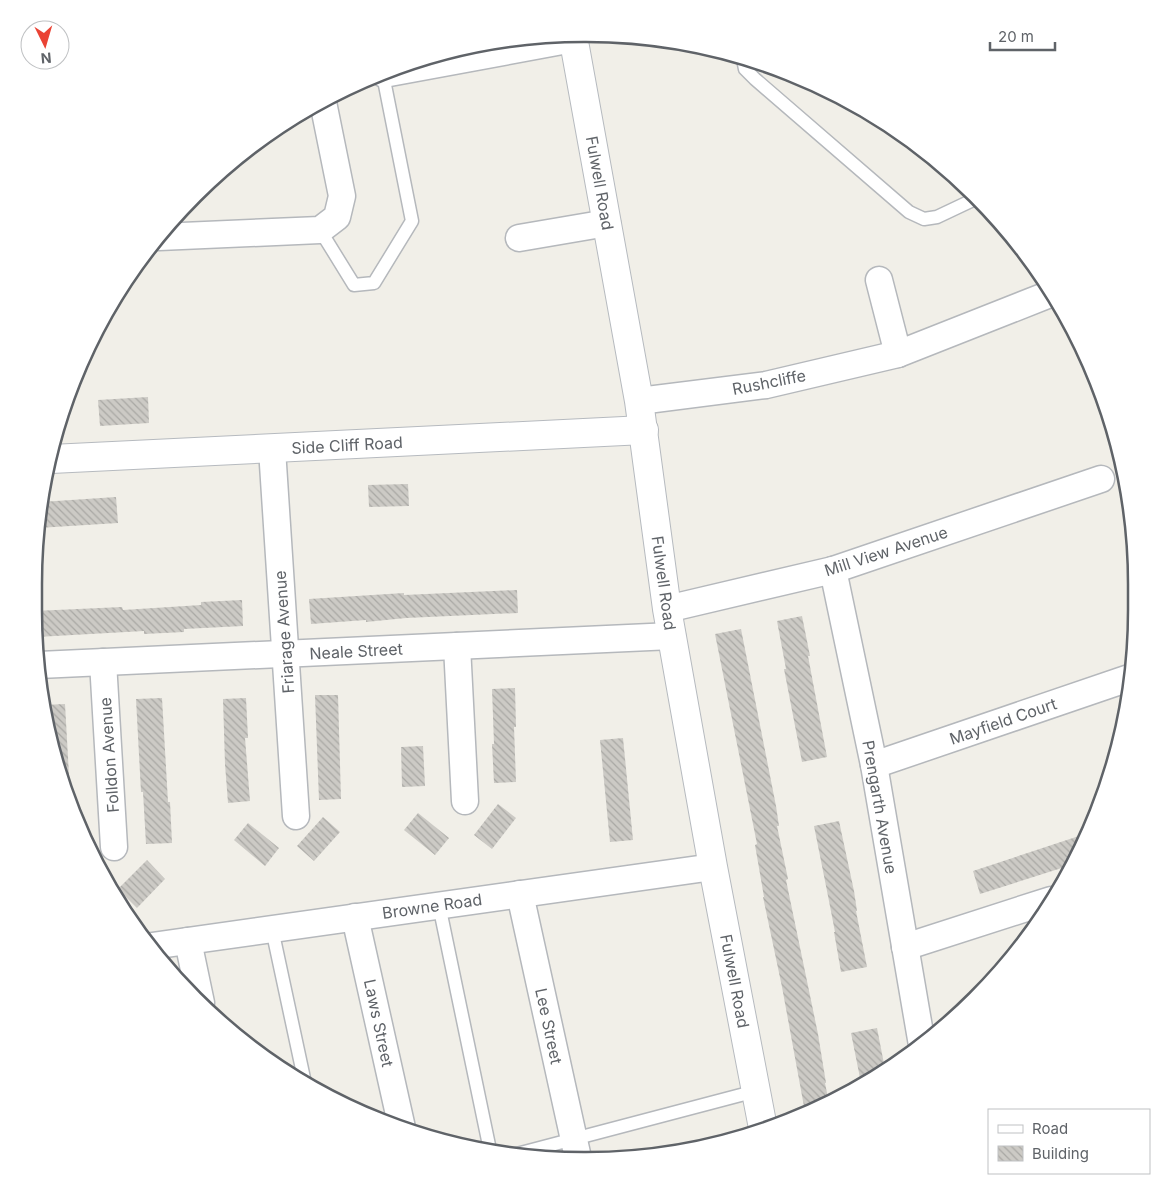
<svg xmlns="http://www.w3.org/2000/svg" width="1170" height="1194" viewBox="0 0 1170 1194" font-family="Inter,sans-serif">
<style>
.building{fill:url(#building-back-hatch)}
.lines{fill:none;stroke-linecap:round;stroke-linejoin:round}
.lane-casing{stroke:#b5b8bc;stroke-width:15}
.street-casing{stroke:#b5b8bc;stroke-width:29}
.secondary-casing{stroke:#b6babf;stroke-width:30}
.lane{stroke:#fff;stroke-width:12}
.street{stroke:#fff;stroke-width:26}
.secondary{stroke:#fff;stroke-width:28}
.labels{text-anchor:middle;stroke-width:4.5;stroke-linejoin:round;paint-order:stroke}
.street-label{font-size:16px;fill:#5f6368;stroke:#fff}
.rim{fill:none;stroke:#5f6368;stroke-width:2.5}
</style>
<defs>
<pattern id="building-back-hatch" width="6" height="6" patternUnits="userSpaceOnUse" patternTransform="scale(1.25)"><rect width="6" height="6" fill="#cccac5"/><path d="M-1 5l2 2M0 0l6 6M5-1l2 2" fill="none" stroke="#a9a8a4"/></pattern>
</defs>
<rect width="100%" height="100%" fill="#f1efe8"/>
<g class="building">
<path d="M 148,397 L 149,423 L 100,426 L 98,400 Z"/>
<path d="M 408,484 L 409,506 L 369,507 L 368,485 Z"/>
<path d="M 116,497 L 118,523 L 38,528 L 39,513 L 41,502 Z"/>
<path d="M 517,590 L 518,613 L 406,618 L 366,622 L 366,620 L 311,624 L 309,599 L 404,593 L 404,595 Z"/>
<path d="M 242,600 L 243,626 L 184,629 L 184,632 L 144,634 L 144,631 L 37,637 L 34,611 L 122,607 L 123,610 L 201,605 L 201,602 Z"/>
<path d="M 802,616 L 810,656 L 808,656 L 827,757 L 802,762 L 784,669 L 786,669 L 777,621 Z"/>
<path d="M 741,629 L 776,806 L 779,826 L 777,826 L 788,879 L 786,880 L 818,1034 L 826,1083 L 825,1083 L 829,1103 L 805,1112 L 782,987 L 763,897 L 764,897 L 755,845 L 757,844 L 715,634 Z"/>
<path d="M 515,688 L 516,727 L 514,727 L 516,782 L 494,783 L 492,744 L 494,744 L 492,689 Z"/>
<path d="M 315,695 L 338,695 L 341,799 L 319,800 Z"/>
<path d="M 162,698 L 168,802 L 170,802 L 172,843 L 146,844 L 143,792 L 141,792 L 136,699 Z"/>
<path d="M 246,698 L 248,738 L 245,738 L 250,801 L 228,803 L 225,764 L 223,699 Z"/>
<path d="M 65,704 L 69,775 L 62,776 L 44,717 L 43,705 Z"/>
<path d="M 623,738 L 633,840 L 610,842 L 600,740 Z"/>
<path d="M 423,746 L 425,786 L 402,787 L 401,747 Z"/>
<path d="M 498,804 L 516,818 L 492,849 L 474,835 Z"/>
<path d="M 418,813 L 449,838 L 435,855 L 404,830 Z"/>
<path d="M 323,817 L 340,832 L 314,861 L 297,846 Z"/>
<path d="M 839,821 L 854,891 L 857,911 L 856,911 L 867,967 L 841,972 L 834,932 L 835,932 L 828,896 L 814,826 Z"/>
<path d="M 248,823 L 279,848 L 265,866 L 234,840 Z"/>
<path d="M 1085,834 L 1071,865 L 980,894 L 973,871 Z"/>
<path d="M 147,860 L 165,879 L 137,908 L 118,889 Z"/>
<path d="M 877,1028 L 885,1069 L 861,1083 L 851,1033 Z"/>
</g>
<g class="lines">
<g class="lane-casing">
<g id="lane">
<path d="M 743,59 L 745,69 L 755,79 L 909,212 L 924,219 L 937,217 L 975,199"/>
<path d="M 320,230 L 354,285 L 374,283 L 412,221 L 383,75"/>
<path d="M 439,905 L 490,1150"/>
<path d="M 272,929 L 305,1083"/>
<path d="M 513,1155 L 756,1091"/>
</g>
</g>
<g class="street-casing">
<g id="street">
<path d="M 384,74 L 573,39"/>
<path d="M 159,237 L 320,230 L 337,217 L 342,196 L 323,102"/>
<path d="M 519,238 L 607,223"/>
<path d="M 879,280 L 898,354"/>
<path d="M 639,401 L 766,385 L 898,354 L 1050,294"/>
<path d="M 272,449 L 296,816"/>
<path d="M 833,570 L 874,765 L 922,1045"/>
<path d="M 667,609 L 833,570 L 1101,479"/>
<path d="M 457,646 L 465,801"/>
<path d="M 103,662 L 114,847"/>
<path d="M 39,665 L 672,636"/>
<path d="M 874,765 L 1132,677"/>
<path d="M 520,894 L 578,1158"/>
<path d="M 355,917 L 402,1128"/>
<path d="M 188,941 L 201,1003"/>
<path d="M 152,946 L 713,867"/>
<path d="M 905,947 L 1051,900"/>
</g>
</g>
<g class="secondary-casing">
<g id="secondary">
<path d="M 573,36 L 639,401 L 667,609 L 713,867 L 763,1128"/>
<path d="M 51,459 L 644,430"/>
</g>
</g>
<use href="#lane" class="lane"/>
<use href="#street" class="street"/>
<use href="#secondary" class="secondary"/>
</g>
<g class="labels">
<g class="street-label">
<text transform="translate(600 183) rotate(80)" y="6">Fulwell Road</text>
<text transform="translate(769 382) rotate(-11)" y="6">Rushcliffe</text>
<text transform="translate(347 445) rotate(-3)" y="6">Side Cliff Road</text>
<text transform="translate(886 551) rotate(-18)" y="6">Mill View Avenue</text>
<text transform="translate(664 583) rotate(82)" y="6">Fulwell Road</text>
<text transform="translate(284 632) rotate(-94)" y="6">Friarage Avenue</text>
<text transform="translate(356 651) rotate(-3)" y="6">Neale Street</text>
<text transform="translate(1003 721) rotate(-19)" y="6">Mayfield Court</text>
<text transform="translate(109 755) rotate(-94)" y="6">Folldon Avenue</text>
<text transform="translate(880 807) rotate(80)" y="6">Prengarth Avenue</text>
<text transform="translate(432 906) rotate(-8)" y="6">Browne Road</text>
<text transform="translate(735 981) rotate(79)" y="6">Fulwell Road</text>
<text transform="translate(379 1023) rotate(78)" y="6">Laws Street</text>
<text transform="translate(549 1026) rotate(78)" y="6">Lee Street</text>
</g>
</g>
<path d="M0 0H1170V1194H0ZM584 42H586A542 542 0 0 1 1128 584V610A542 542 0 0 1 586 1152H584A542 542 0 0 1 42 610V584A542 542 0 0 1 584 42Z" fill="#fff" fill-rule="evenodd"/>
<path class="rim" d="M584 42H586A542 542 0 0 1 1128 584V610A542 542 0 0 1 586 1152H584A542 542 0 0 1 42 610V584A542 542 0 0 1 584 42Z"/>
<rect x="988" y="1109" width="162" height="65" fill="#ffffff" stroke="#bfc1c3"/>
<rect x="998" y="1125" width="25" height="8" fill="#ffffff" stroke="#bfc1c3"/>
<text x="1032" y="1134" font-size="15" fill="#5f6368">Road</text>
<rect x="998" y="1146" width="25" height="15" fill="url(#building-back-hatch)" stroke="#bfc1c3"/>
<text x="1032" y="1159" font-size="15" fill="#5f6368">Building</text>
<g transform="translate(45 45) rotate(175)"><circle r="24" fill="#ffffff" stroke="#bfc1c3"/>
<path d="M0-4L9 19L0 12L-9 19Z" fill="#ea4335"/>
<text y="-8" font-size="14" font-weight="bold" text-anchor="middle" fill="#5f6368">N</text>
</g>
<path d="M990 42v8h65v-8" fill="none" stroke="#5f6368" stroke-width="2.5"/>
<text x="998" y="42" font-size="15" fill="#5f6368" stroke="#ffffff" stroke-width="4" paint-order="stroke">20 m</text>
</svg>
